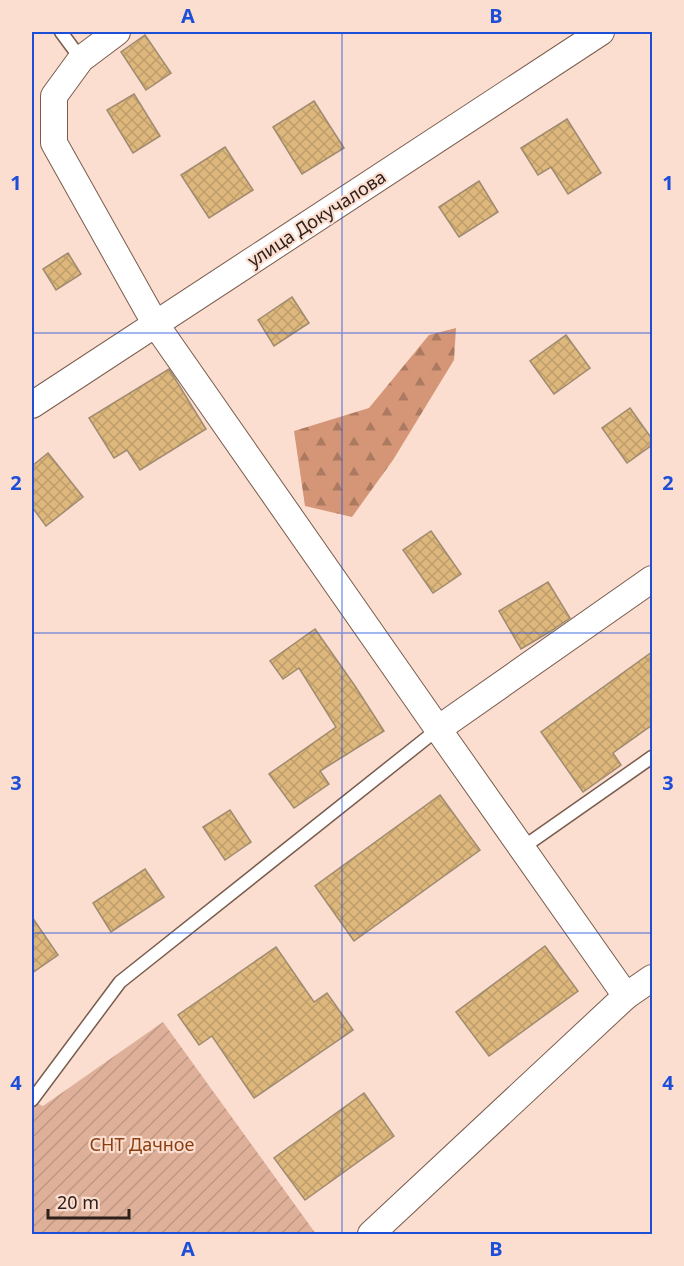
<svg xmlns="http://www.w3.org/2000/svg" width="684" height="1266" viewBox="0 0 684 1266" font-family="'Noto Sans',sans-serif">
<style>
.forest{fill:url(#forest-firs)}
.garden{fill:url(#garden-furrows)}
.building{fill:url(#building-cross-hatch);stroke:#9f8b6f;stroke-width:1.5}
.lines{fill:none;stroke-linecap:round;stroke-linejoin:round}
.lane-casing{stroke:#7a5c4d;stroke-width:15}
.street-casing{stroke:#7a5c4d;stroke-width:28}
.lane{stroke:#fff;stroke-width:12}
.street{stroke:#fff;stroke-width:26}
.grid{fill:none;stroke:#1d4ed8;stroke-width:1.5;stroke-opacity:0.55}
.labels{text-anchor:middle;stroke-width:4.5;stroke-linejoin:round;paint-order:stroke}
.street-label{font-size:18px;fill:#2e211b;stroke:#fbded0}
.park-label{font-size:18px;fill:#8a3e0f;stroke:#fbded0}
.neatline{fill:none;stroke:#1d4ed8;stroke-width:2}
.grid-label{font-size:20px;text-anchor:middle;font-weight:bold;fill:#1d4ed8}
</style>
<defs>
<pattern id="forest-firs" width="22" height="20" patternUnits="userSpaceOnUse" patternTransform="scale(1.5)"><rect width="22" height="20" fill="#d49677"/><path d="M5 1l3.5 6h-7zM16 11l3.5 6h-7z" fill="#ac7a61"/></pattern>
<pattern id="garden-furrows" width="10" height="10" patternUnits="userSpaceOnUse" patternTransform="scale(1.5)"><rect width="10" height="10" fill="#deb099"/><path d="M-1 1l2-2M0 10L10 0M9 11l2-2" fill="none" stroke="#bf9783"/></pattern>
<pattern id="building-cross-hatch" width="8" height="8" patternUnits="userSpaceOnUse" patternTransform="scale(1.5)"><rect width="8" height="8" fill="#deb77d"/><path d="M0 0l8 8M0 8l8-8" fill="none" stroke="#bf9d6b"/></pattern>
</defs>
<rect width="100%" height="100%" fill="#fbded0"/>
<path class="forest" d="M 456,328 L 454,360 L 393,460 L 352,517 L 305,506 L 294,431 L 369,408 L 429,335 Z"/>
<path class="garden" d="M 163,1022 L 316,1234 L 32,1234 L 32,1101 L 43,1106 Z"/>
<g class="building">
<path d="M 145,35 L 171,73 L 146,90 L 121,52 Z"/>
<path d="M 134,94 L 160,136 L 133,153 L 107,110 Z"/>
<path d="M 314,101 L 344,148 L 302,174 L 273,127 Z"/>
<path d="M 567,119 L 601,173 L 568,194 L 551,167 L 538,175 L 521,148 Z"/>
<path d="M 225,147 L 253,190 L 209,218 L 181,175 Z"/>
<path d="M 479,181 L 498,212 L 459,237 L 439,207 Z"/>
<path d="M 68,253 L 81,274 L 56,290 L 43,269 Z"/>
<path d="M 292,297 L 309,323 L 274,346 L 258,320 Z"/>
<path d="M 566,335 L 590,368 L 554,394 L 530,361 Z"/>
<path d="M 169,369 L 206,429 L 140,470 L 127,450 L 114,458 L 89,418 Z"/>
<path d="M 630,408 L 652,439 L 652,445 L 627,463 L 602,428 Z"/>
<path d="M 48,453 L 83,497 L 46,526 L 32,507 L 32,466 Z"/>
<path d="M 431,531 L 461,574 L 433,593 L 403,550 Z"/>
<path d="M 548,582 L 570,618 L 551,631 L 521,649 L 499,611 Z"/>
<path d="M 315,629 L 355,686 L 384,731 L 320,771 L 329,784 L 294,808 L 269,774 L 336,727 L 299,668 L 283,679 L 270,661 Z"/>
<path d="M 652,652 L 652,725 L 613,753 L 621,765 L 583,792 L 541,732 Z"/>
<path d="M 440,795 L 480,850 L 354,941 L 315,886 Z"/>
<path d="M 230,810 L 251,842 L 225,860 L 203,827 Z"/>
<path d="M 145,869 L 164,897 L 111,932 L 93,903 Z"/>
<path d="M 32,917 L 58,955 L 32,973 Z"/>
<path d="M 545,946 L 578,991 L 489,1056 L 456,1012 Z"/>
<path d="M 276,947 L 314,1002 L 327,993 L 353,1030 L 254,1098 L 212,1036 L 199,1045 L 178,1015 Z"/>
<path d="M 364,1093 L 394,1136 L 305,1200 L 274,1158 Z"/>
</g>
<g class="lines">
<g class="lane-casing">
<g id="lane">
<path d="M 61,32 L 81,59"/>
<path d="M 522,848 L 652,757"/>
<path d="M 32,1100 L 120,982 L 438,729"/>
</g>
</g>
<g class="street-casing">
<g id="street">
<path d="M 117,32 L 81,59 L 54,96 L 54,143 L 156,325 L 438,729 L 626,996"/>
<path d="M 32,405 L 601,32"/>
<path d="M 438,729 L 652,579"/>
<path d="M 371,1234 L 626,996 L 652,978"/>
</g>
</g>
<use href="#lane" class="lane"/>
<use href="#street" class="street"/>
</g>
<path class="grid" d="M 342,32 L 342,1234M 32,333 L 652,333M 32,633 L 652,633M 32,933 L 652,933"/>
<g class="labels">
<g class="street-label">
<text transform="translate(317 219) rotate(-33)" y="6">улица Докучалова</text>
</g>
<g class="park-label">
<text x="142" y="1151">СНТ Дачное</text>
</g>
</g>
<rect width="684" height="1266" fill="none" stroke="#fbded0" stroke-width="66"/>
<path d="M48 1209v9h81v-9" fill="none" stroke="#2e211b" stroke-width="3"/>
<text x="57" y="1209" font-size="18" fill="#2e211b" stroke="#fbded0" stroke-width="4.5" paint-order="stroke">20 m</text>
<rect x="33" y="33" width="618" height="1200" class="neatline"/>
<g class="grid-label">
<text x="188" y="23">A</text>
<text x="496" y="23">B</text>
<text x="16" y="190">1</text>
<text x="668" y="190">1</text>
<text x="16" y="490">2</text>
<text x="668" y="490">2</text>
<text x="16" y="790">3</text>
<text x="668" y="790">3</text>
<text x="16" y="1090">4</text>
<text x="668" y="1090">4</text>
<text x="188" y="1256">A</text>
<text x="496" y="1256">B</text>
</g>
</svg>
